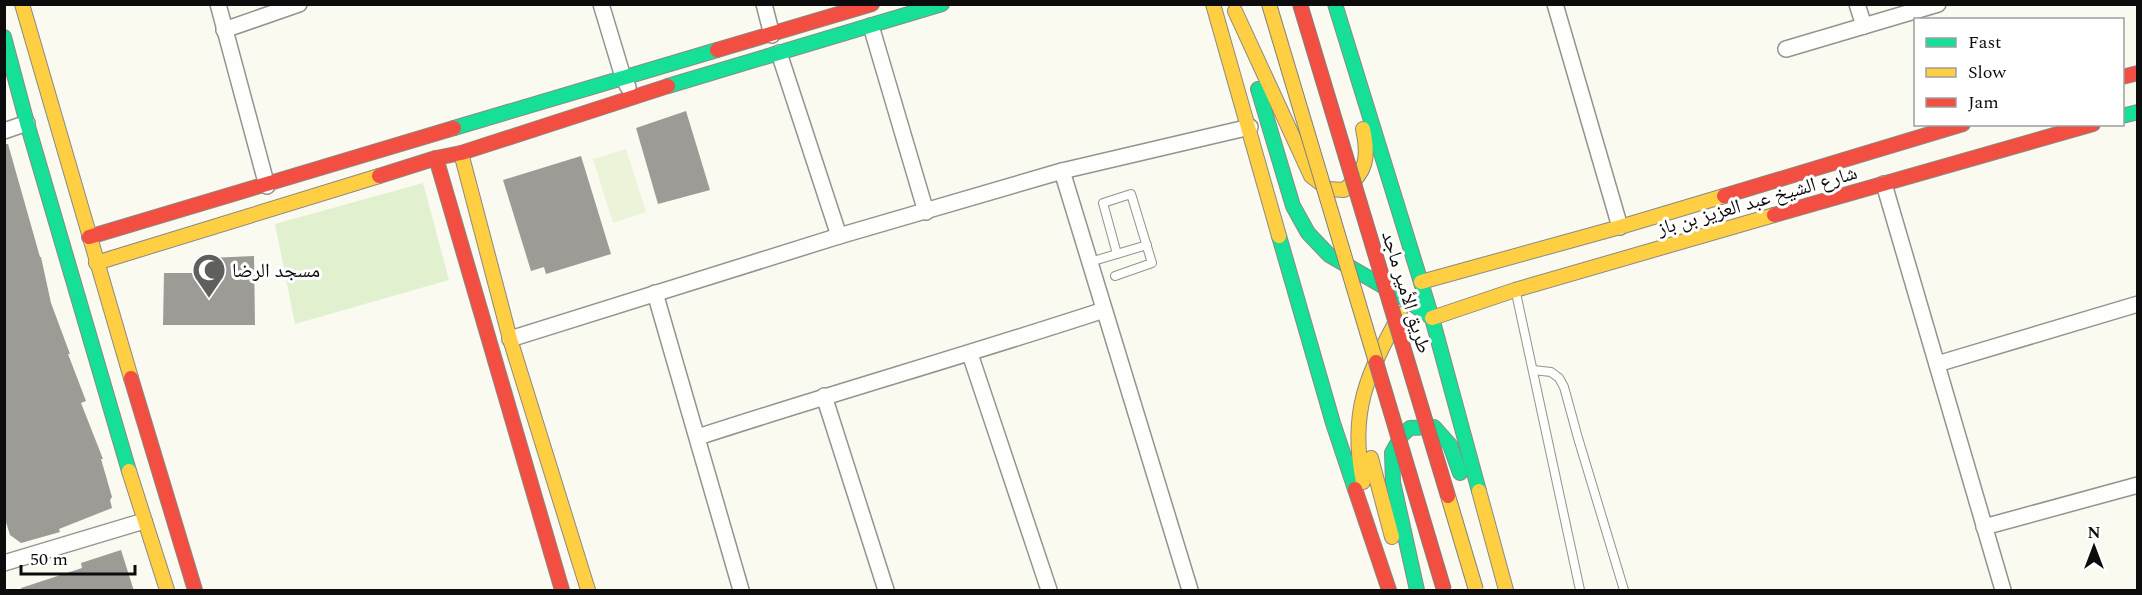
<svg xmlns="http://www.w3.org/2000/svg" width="2142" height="595" viewBox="0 0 2142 595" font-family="Spectral,'Noto Naskh Arabic',serif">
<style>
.park{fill:#e1f1d0}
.pitch{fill:#ebf4d9}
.building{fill:#9d9b96}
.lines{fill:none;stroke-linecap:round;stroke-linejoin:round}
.lane-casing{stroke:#93938f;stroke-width:10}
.street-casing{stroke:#93938f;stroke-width:18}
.fast-casing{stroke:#8a8a85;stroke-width:16}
.slow-casing{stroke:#8a8a85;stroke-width:16}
.jam-casing{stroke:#8a8a85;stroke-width:16}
.lane{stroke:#fefefd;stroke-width:8}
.street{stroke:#fefefd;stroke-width:15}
.fast{stroke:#16e098;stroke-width:14}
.slow{stroke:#ffcf43;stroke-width:14}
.jam{stroke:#f24e42;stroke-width:14}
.slow-bridge-casing{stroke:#80807c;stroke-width:16;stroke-linecap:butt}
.jam-bridge-casing{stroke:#80807c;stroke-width:16;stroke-linecap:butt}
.slow-bridge{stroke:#ffcf43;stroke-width:14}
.jam-bridge{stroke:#f24e42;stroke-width:14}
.labels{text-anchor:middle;stroke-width:6;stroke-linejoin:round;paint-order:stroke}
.street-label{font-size:20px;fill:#0c0c0c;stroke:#fff}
.poi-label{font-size:20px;fill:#0c0c0c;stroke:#fff;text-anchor:start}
</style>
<rect width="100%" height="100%" fill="#fafaf0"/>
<path class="park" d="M 423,183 L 449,280 L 295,324 L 275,224 Z"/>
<path class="pitch" d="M 626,149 L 646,212 L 613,223 L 593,159 Z"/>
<g class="building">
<path d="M 686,111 L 710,190 L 658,204 L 636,128 Z"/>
<path d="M 4,144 L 8,144 L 40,257 L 41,257 L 51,303 L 70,354 L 68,354 L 86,401 L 81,403 L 103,459 L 101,459 L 112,497 L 110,500 L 112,508 L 59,529 L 60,532 L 21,543 L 10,535 L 4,516 Z"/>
<path d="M 581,156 L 611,254 L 546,274 L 544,267 L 531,271 L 503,180 Z"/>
<path d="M 254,256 L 255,325 L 163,325 L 164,273 L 208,273 L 209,258 Z"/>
<path d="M 121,550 L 134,591 L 22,591 L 21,588 L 82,568 L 81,563 Z"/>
</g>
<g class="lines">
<g class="lane-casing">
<g id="lane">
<path d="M 1090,262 L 1147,245"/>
<path d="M 1115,276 L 1152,263 L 1131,194 L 1103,203 L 1117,254"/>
<path d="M 1516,293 L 1580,590"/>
<path d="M 1533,370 L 1551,372 L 1559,378 L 1564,387 L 1578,438 L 1624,590"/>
</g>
</g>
<g class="street-casing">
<g id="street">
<path d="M 218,4 L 267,186"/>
<path d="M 601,4 L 623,77 L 628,87"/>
<path d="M 764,4 L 772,35"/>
<path d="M 1555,4 L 1620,227"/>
<path d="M 1857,4 L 1864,26"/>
<path d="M 871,26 L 926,212"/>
<path d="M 224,30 L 299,4"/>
<path d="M 1786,49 L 1938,4"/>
<path d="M 779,53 L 839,236"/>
<path d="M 4,131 L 27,123"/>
<path d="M 1062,171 L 1190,590"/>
<path d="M 1884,184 L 2003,590"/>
<path d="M 655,293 L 741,590"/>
<path d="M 510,339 L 839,236 L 1062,171 L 1250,127"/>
<path d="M 970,354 L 1049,590"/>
<path d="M 1937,364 L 2138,304"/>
<path d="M 824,396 L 886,590"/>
<path d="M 698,437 C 833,393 970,354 1104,310"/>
<path d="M 1984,527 L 2138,485"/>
<path d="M 4,563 L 144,521"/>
</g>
</g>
<g class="fast-casing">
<g id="fast">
<path d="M 1335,4 L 1432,318 L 1479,491"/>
<path d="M 4,37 L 27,123 L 129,471"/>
<path d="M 668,86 L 942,4"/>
<path d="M 1258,89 L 1293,206 L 1308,233 L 1329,255 L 1407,300 L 1432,318"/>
<path d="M 2122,116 L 2138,112"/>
<path d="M 454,128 L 717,50"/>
<path d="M 1279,236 L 1333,423 L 1355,489"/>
<path d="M 1417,590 L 1393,482 L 1392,453 L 1402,435 L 1410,428 L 1434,427 L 1450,445 L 1460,473"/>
</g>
</g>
<g class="slow-casing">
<g id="slow">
<path d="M 22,4 L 131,378"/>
<path d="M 1213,4 L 1279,236"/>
<path d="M 1235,11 L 1311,176 L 1328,189 L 1344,190 C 1367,172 1369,157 1363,129"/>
<path d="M 461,153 L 510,339 L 588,590"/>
<path d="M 96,263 L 379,176"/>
<path d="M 1421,282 L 1620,227 L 1724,196"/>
<path d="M 1432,318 L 1515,290 L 1774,215"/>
<path d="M 1371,458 L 1392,537"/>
<path d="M 129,471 L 167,590"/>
<path d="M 1363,482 C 1349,411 1367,375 1400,314"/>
<path d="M 1479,491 L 1506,590"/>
</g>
</g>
<g class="jam-casing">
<g id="jam">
<path d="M 717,50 L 872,4"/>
<path d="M 2122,77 L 2138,73"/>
<path d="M 436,158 L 562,590"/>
<path d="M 379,176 L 436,158 L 461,153 L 668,86"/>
<path d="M 1724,196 L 1963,124"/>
<path d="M 1774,215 L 2093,124"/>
<path d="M 89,237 L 454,128"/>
<path d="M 131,378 L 195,590"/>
<path d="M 1355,489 L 1389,590"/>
</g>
</g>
<use href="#lane" class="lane"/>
<use href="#street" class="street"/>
<use href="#fast" class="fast"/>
<use href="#slow" class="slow"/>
<use href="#jam" class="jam"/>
<g class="slow-bridge-casing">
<g id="slow-bridge">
<path d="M 1269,4 L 1376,362"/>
<path d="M 1448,496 L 1476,590"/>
</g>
</g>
<g class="jam-bridge-casing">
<g id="jam-bridge">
<path d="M 1300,4 L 1448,496"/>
<path d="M 1376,362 L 1444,590"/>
</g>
</g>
<use href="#slow-bridge" class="slow-bridge"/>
<use href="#jam-bridge" class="jam-bridge"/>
</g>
<defs>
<g id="mosque-pin" transform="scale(1.725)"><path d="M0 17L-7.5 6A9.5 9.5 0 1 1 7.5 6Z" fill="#5f5f5c" stroke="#fff"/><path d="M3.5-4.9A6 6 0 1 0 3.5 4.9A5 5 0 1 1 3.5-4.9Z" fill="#fff"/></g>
</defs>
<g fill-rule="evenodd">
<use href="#mosque-pin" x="209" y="270"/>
</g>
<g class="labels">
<g class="street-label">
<text transform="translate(1757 200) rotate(-16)" y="7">شارع الشيخ عبد العزيز بن باز</text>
<text transform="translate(1407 292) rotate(73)" y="7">طريق الأمير ماجد</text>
</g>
<g class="poi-label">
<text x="232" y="277">مسجد الرضا</text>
</g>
</g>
<rect width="2142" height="595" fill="none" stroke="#0c0c0c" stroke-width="12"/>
<rect x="1914" y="18" width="210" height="108" fill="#ffffff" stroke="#9e9e9e" stroke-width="1.5"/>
<rect x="1926" y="38" width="30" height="9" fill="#16e098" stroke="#9e9e9e" stroke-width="1.5"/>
<text x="1968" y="48" font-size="18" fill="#0c0c0c">Fast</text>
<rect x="1926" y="68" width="30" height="9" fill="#ffcf43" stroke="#9e9e9e" stroke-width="1.5"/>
<text x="1968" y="78" font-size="18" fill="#0c0c0c">Slow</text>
<rect x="1926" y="98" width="30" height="9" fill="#f24e42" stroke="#9e9e9e" stroke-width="1.5"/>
<text x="1968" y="108" font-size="18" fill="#0c0c0c">Jam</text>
<g transform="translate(2094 547)" stroke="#ffffff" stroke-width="4.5" paint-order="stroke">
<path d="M0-4.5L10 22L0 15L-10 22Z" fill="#0c0c0c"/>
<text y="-9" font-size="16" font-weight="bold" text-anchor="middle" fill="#0c0c0c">N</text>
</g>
<path d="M21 565v9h114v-9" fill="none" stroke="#0c0c0c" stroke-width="3"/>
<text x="30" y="565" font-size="18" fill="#0c0c0c" stroke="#ffffff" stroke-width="4.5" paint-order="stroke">50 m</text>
</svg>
